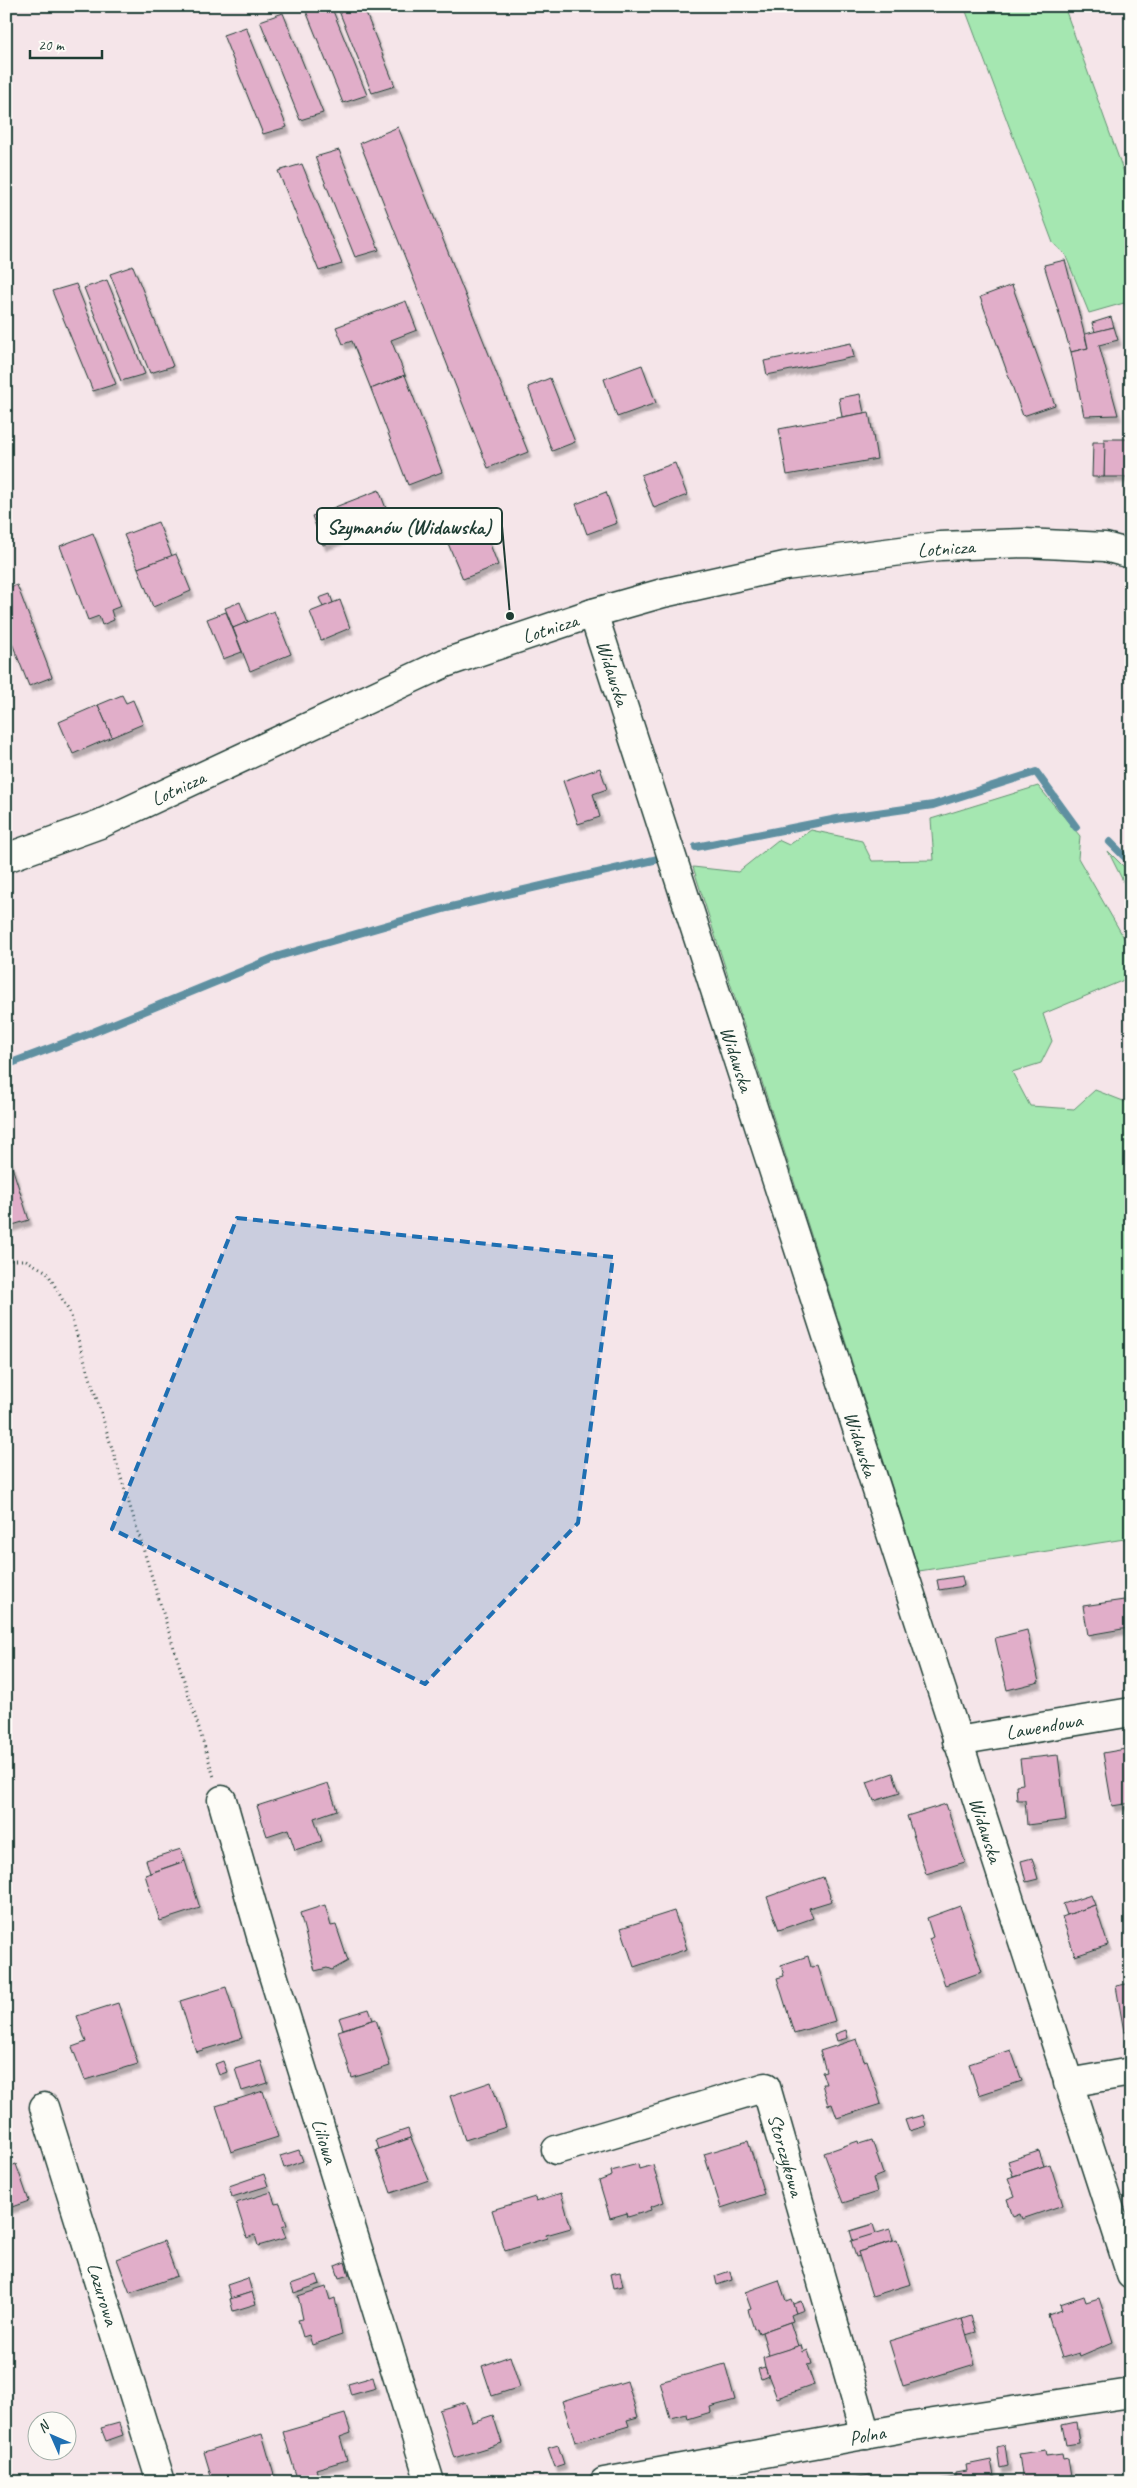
<svg xmlns="http://www.w3.org/2000/svg" width="1137" height="2488" viewBox="0 0 1137 2488" font-family="Caveat,sans-serif">
<style>
.green{fill:#a5e7b1;stroke:#629272}
.lines{fill:none;stroke-linecap:round;stroke-linejoin:round}
.stream{stroke:#5e90a1;stroke-width:8}
.building{fill:#e1aec9;stroke:#1f3d34;filter:url(#shadow)}
.street-casing{stroke:#1f3d34;stroke-width:31}
.path{stroke:#1f3d34;stroke-width:3;stroke-dasharray:1 4;stroke-linecap:butt}
.street{stroke:#fdfcf7;stroke-width:28}
.marked{fill:#1f6fb2;fill-opacity:0.2;stroke:#1f6fb2;stroke-width:4;stroke-dasharray:10 6;stroke-linejoin:round}
.labels{text-anchor:middle;stroke-width:4;stroke-linejoin:round;paint-order:stroke}
.street-label{font-size:20px;fill:#1f3d34;stroke:#fdfcf7}
.leader{fill:none;stroke:#1f3d34;stroke-width:2}
.callout-dot{fill:#1f3d34;stroke:#fdfcf7;stroke-width:2}
.callout{fill:#fdfcf7;stroke:#1f3d34;stroke-width:2}
.callout-label{font-size:21px;text-anchor:middle;font-weight:bold;fill:#1f3d34}
</style>
<defs>
<filter id="shadow"><feDropShadow dx="3" dy="5.5" stdDeviation="1" flood-color="#0004"/></filter>
</defs>
<rect width="100%" height="100%" fill="#f5e5e9"/>
<filter id="ink" filterUnits="userSpaceOnUse"><feTurbulence type="fractalNoise" baseFrequency=".02" numOctaves="2"/><feDisplacementMap in="SourceGraphic" scale="10" xChannelSelector="R" yChannelSelector="G"/><feConvolveMatrix kernelMatrix="1 2 1 2 8 2 1 2 1" color-interpolation-filters="sRGB"/></filter>
<g filter="url(#ink)">
<g class="green">
<path d="M 964,6 L 1064,6 L 1131,192 L 1131,317 L 1124,303 L 1089,313 L 1065,254 L 1053,243 Z"/>
<path d="M 1038,786 L 1080,836 L 1078,858 L 1131,950 L 1131,977 L 1043,1014 L 1052,1041 L 1041,1063 L 1012,1072 L 1030,1106 L 1074,1109 L 1095,1090 L 1131,1104 L 1131,1538 L 919,1571 L 693,867 L 738,872 L 778,840 L 789,845 L 811,830 L 862,841 L 872,861 L 934,860 L 931,819 Z"/>
<path d="M 1108,851 L 1131,874 L 1131,897 Z"/>
</g>
<g class="lines">
<g class="stream">
<path d="M 1110,842 L 1131,863"/>
<path d="M 696,847 L 842,818 L 933,805 L 1036,772 L 1076,827"/>
<path d="M 6,1065 L 86,1035 L 279,956 L 447,908 L 658,859"/>
</g>
</g>
<g class="building">
<path d="M 304,6 L 331,6 L 367,95 L 343,103 Z"/>
<path d="M 337,6 L 363,6 L 395,86 L 372,93 Z"/>
<path d="M 283,13 L 323,113 L 300,120 L 260,21 Z"/>
<path d="M 246,27 L 287,127 L 263,134 L 223,35 Z"/>
<path d="M 398,127 L 528,452 L 488,468 L 360,143 Z"/>
<path d="M 339,150 L 379,250 L 355,257 L 315,157 Z"/>
<path d="M 302,164 L 342,264 L 319,271 L 278,171 Z"/>
<path d="M 1065,260 L 1088,348 L 1071,352 L 1044,265 Z"/>
<path d="M 133,266 L 173,366 L 150,373 L 110,274 Z"/>
<path d="M 107,280 L 145,374 L 121,381 L 84,288 Z"/>
<path d="M 76,284 L 116,384 L 93,391 L 52,291 Z"/>
<path d="M 1012,285 L 1055,405 L 1023,416 L 980,297 Z"/>
<path d="M 406,301 L 417,330 L 391,340 L 405,375 L 371,389 L 352,341 L 343,344 L 336,327 Z"/>
<path d="M 1111,317 L 1114,327 L 1095,332 L 1092,323 Z"/>
<path d="M 1114,327 L 1118,340 L 1099,345 L 1118,415 L 1084,416 L 1071,352 L 1088,348 L 1085,334 Z"/>
<path d="M 851,343 L 854,357 L 767,375 L 764,361 Z"/>
<path d="M 642,365 L 656,403 L 617,417 L 604,379 Z"/>
<path d="M 405,375 L 442,472 L 408,485 L 371,389 Z"/>
<path d="M 550,378 L 575,442 L 552,451 L 528,387 Z"/>
<path d="M 860,394 L 864,413 L 842,417 L 839,398 Z"/>
<path d="M 869,412 L 877,459 L 787,475 L 779,429 Z"/>
<rect x="1104" y="439" width="27" height="38"/>
<path d="M 1093,442 L 1105,442 L 1104,477 L 1092,477 Z"/>
<path d="M 675,463 L 687,495 L 654,508 L 641,475 Z"/>
<path d="M 379,490 L 390,519 L 323,545 L 312,516 Z"/>
<path d="M 606,492 L 617,523 L 587,534 L 576,504 Z"/>
<path d="M 158,522 L 172,556 L 138,568 L 124,535 Z"/>
<path d="M 483,526 L 498,565 L 463,579 L 447,541 Z"/>
<path d="M 93,533 L 121,606 L 111,610 L 114,620 L 102,625 L 99,616 L 88,620 L 60,546 Z"/>
<path d="M 176,554 L 191,591 L 153,607 L 138,568 Z"/>
<path d="M 17,585 L 52,677 L 29,686 L 6,628 L 6,589 Z"/>
<path d="M 330,594 L 333,603 L 323,607 L 319,598 Z"/>
<path d="M 340,600 L 350,628 L 321,640 L 310,612 Z"/>
<path d="M 240,602 L 248,622 L 233,628 L 225,608 Z"/>
<path d="M 274,611 L 291,654 L 250,671 L 233,628 Z"/>
<path d="M 226,612 L 242,652 L 223,659 L 207,619 Z"/>
<path d="M 122,695 L 126,703 L 133,700 L 143,724 L 112,737 L 98,705 Z"/>
<path d="M 98,705 L 112,737 L 73,754 L 59,722 Z"/>
<path d="M 600,768 L 607,789 L 593,794 L 600,817 L 578,824 L 563,781 Z"/>
<path d="M 6,1148 L 29,1220 L 6,1227 Z"/>
<path d="M 962,1576 L 964,1586 L 939,1590 L 937,1580 Z"/>
<path d="M 1124,1600 L 1128,1628 L 1088,1635 L 1083,1606 Z"/>
<path d="M 1027,1630 L 1039,1682 L 1007,1690 L 995,1638 Z"/>
<path d="M 1131,1748 L 1131,1803 L 1112,1806 L 1103,1753 Z"/>
<path d="M 1058,1755 L 1066,1820 L 1027,1825 L 1025,1800 L 1017,1800 L 1016,1785 L 1023,1784 L 1020,1759 Z"/>
<path d="M 893,1773 L 900,1793 L 874,1801 L 867,1782 Z"/>
<path d="M 328,1783 L 337,1810 L 314,1818 L 322,1841 L 295,1850 L 288,1829 L 267,1836 L 257,1806 Z"/>
<path d="M 946,1804 L 965,1862 L 926,1874 L 907,1816 Z"/>
<path d="M 181,1849 L 185,1861 L 150,1873 L 146,1860 Z"/>
<path d="M 1032,1858 L 1038,1879 L 1026,1882 L 1021,1861 Z"/>
<path d="M 185,1861 L 200,1908 L 160,1921 L 145,1875 Z"/>
<path d="M 823,1877 L 832,1901 L 809,1908 L 813,1918 L 779,1930 L 767,1897 Z"/>
<path d="M 1091,1895 L 1095,1905 L 1067,1915 L 1063,1904 Z"/>
<path d="M 325,1905 L 331,1926 L 336,1925 L 348,1961 L 332,1970 L 327,1968 L 315,1971 L 300,1913 Z"/>
<path d="M 1095,1905 L 1108,1945 L 1075,1956 L 1062,1917 Z"/>
<path d="M 960,1906 L 982,1972 L 945,1985 L 929,1939 L 933,1937 L 927,1918 Z"/>
<path d="M 674,1911 L 687,1949 L 634,1967 L 621,1928 Z"/>
<path d="M 808,1956 L 811,1967 L 818,1966 L 835,2021 L 794,2033 L 777,1978 L 784,1976 L 781,1965 Z"/>
<path d="M 1131,1983 L 1131,2031 L 1124,2032 L 1116,1986 Z"/>
<path d="M 226,1987 L 242,2038 L 196,2052 L 180,2001 Z"/>
<path d="M 118,2003 L 138,2064 L 85,2080 L 72,2047 L 86,2042 L 77,2016 Z"/>
<path d="M 369,2009 L 373,2020 L 343,2029 L 339,2018 Z"/>
<path d="M 376,2019 L 390,2066 L 352,2078 L 338,2031 Z"/>
<path d="M 846,2030 L 848,2038 L 837,2041 L 835,2034 Z"/>
<path d="M 857,2039 L 864,2061 L 867,2060 L 881,2104 L 837,2118 L 832,2104 L 828,2105 L 822,2084 L 826,2084 L 822,2072 L 826,2071 L 820,2051 Z"/>
<path d="M 1011,2050 L 1022,2081 L 979,2095 L 969,2064 Z"/>
<path d="M 223,2061 L 227,2072 L 219,2075 L 215,2064 Z"/>
<path d="M 261,2061 L 268,2083 L 242,2091 L 235,2069 Z"/>
<path d="M 491,2082 L 506,2127 L 465,2140 L 450,2096 Z"/>
<path d="M 263,2091 L 278,2137 L 231,2152 L 216,2106 Z"/>
<path d="M 923,2115 L 926,2126 L 909,2131 L 905,2120 Z"/>
<path d="M 408,2129 L 411,2138 L 379,2149 L 376,2140 Z"/>
<path d="M 411,2138 L 429,2180 L 391,2193 L 376,2150 Z"/>
<path d="M 872,2140 L 883,2174 L 873,2178 L 877,2192 L 843,2203 L 824,2153 L 858,2141 L 859,2144 Z"/>
<path d="M 748,2141 L 764,2194 L 721,2208 L 704,2154 Z"/>
<path d="M 299,2150 L 303,2161 L 284,2168 L 280,2156 Z"/>
<path d="M 1039,2151 L 1044,2166 L 1013,2176 L 1008,2161 Z"/>
<path d="M 6,2163 L 8,2167 L 16,2164 L 29,2201 L 6,2209 Z"/>
<path d="M 638,2164 L 639,2169 L 653,2165 L 664,2202 L 650,2207 L 651,2210 L 628,2217 L 627,2213 L 610,2218 L 599,2181 L 612,2176 L 611,2171 Z"/>
<path d="M 1050,2164 L 1063,2205 L 1022,2219 L 1020,2214 L 1013,2217 L 1007,2199 L 1015,2196 L 1008,2178 Z"/>
<path d="M 264,2174 L 268,2186 L 232,2197 L 229,2186 Z"/>
<path d="M 271,2192 L 275,2204 L 280,2203 L 287,2225 L 282,2227 L 286,2238 L 258,2246 L 255,2235 L 247,2238 L 236,2203 Z"/>
<path d="M 561,2193 L 571,2228 L 546,2235 L 547,2238 L 505,2251 L 492,2210 L 535,2197 L 536,2201 Z"/>
<path d="M 873,2224 L 876,2234 L 853,2241 L 850,2231 Z"/>
<path d="M 890,2229 L 893,2241 L 858,2252 L 860,2256 L 856,2257 L 851,2241 Z"/>
<path d="M 897,2240 L 911,2284 L 872,2296 L 858,2252 Z"/>
<path d="M 164,2241 L 177,2276 L 130,2293 L 117,2259 Z"/>
<path d="M 345,2262 L 349,2275 L 339,2278 L 335,2266 Z"/>
<path d="M 730,2271 L 732,2280 L 717,2285 L 715,2276 Z"/>
<path d="M 620,2272 L 623,2286 L 613,2288 L 610,2274 Z"/>
<path d="M 317,2275 L 320,2284 L 294,2293 L 291,2284 Z"/>
<path d="M 248,2278 L 252,2292 L 231,2299 L 227,2285 Z"/>
<path d="M 779,2280 L 786,2301 L 791,2299 L 793,2304 L 796,2313 L 791,2315 L 793,2321 L 759,2333 L 757,2328 L 754,2329 L 748,2310 L 751,2309 L 745,2292 Z"/>
<path d="M 326,2287 L 330,2300 L 335,2298 L 342,2335 L 312,2345 L 309,2335 L 303,2337 L 298,2320 L 303,2319 L 298,2296 Z"/>
<path d="M 252,2292 L 256,2304 L 233,2311 L 230,2299 Z"/>
<path d="M 1084,2296 L 1086,2302 L 1099,2298 L 1113,2342 L 1080,2356 L 1079,2353 L 1062,2358 L 1048,2315 L 1062,2310 L 1060,2304 Z"/>
<path d="M 801,2301 L 804,2310 L 796,2313 L 793,2304 Z"/>
<path d="M 971,2316 L 976,2332 L 966,2335 L 962,2319 Z"/>
<path d="M 962,2319 L 975,2364 L 903,2386 L 889,2341 Z"/>
<path d="M 790,2322 L 798,2346 L 769,2356 L 762,2332 Z"/>
<path d="M 801,2345 L 803,2352 L 808,2350 L 812,2364 L 807,2365 L 814,2385 L 777,2398 L 765,2367 L 763,2357 Z"/>
<path d="M 510,2356 L 520,2387 L 492,2396 L 482,2366 Z"/>
<path d="M 725,2364 L 735,2400 L 710,2407 L 711,2412 L 688,2419 L 687,2414 L 670,2418 L 660,2382 Z"/>
<path d="M 765,2367 L 768,2376 L 761,2379 L 758,2369 Z"/>
<path d="M 373,2377 L 376,2388 L 351,2395 L 348,2384 Z"/>
<path d="M 627,2381 L 638,2417 L 627,2420 L 629,2426 L 575,2442 L 562,2401 Z"/>
<path d="M 465,2402 L 472,2422 L 493,2415 L 502,2443 L 454,2458 L 439,2410 Z"/>
<path d="M 345,2414 L 351,2433 L 340,2437 L 347,2460 L 316,2469 L 320,2482 L 298,2482 L 283,2432 Z"/>
<path d="M 1076,2422 L 1079,2443 L 1066,2445 L 1062,2425 Z"/>
<path d="M 119,2423 L 123,2435 L 106,2441 L 101,2428 Z"/>
<path d="M 262,2434 L 276,2482 L 213,2482 L 204,2452 Z"/>
<path d="M 558,2445 L 564,2464 L 555,2467 L 548,2448 Z"/>
<path d="M 1005,2445 L 1008,2466 L 1000,2468 L 997,2447 Z"/>
<path d="M 1045,2450 L 1046,2456 L 1062,2454 L 1063,2459 L 1068,2458 L 1072,2482 L 1023,2482 L 1019,2454 Z"/>
<path d="M 991,2460 L 995,2482 L 938,2482 L 937,2480 L 955,2477 L 955,2473 L 967,2471 L 966,2465 Z"/>
<path d="M 870,2475 L 870,2479 L 881,2477 L 882,2482 L 849,2482 L 848,2479 Z"/>
</g>
<g class="lines">
<g class="street-casing">
<g id="street">
<path d="M 593,613 L 1131,2275"/>
<path d="M 6,858 L 100,824 L 445,663 L 593,613 L 663,593 L 785,566 L 940,546 L 1025,543 L 1105,547 L 1131,554"/>
<path d="M 957,1741 L 1131,1712"/>
<path d="M 222,1800 L 261,1936 L 430,2482"/>
<path d="M 1068,2083 L 1131,2072"/>
<path d="M 44,2107 L 161,2482"/>
<path d="M 556,2150 L 766,2087 L 866,2435"/>
<path d="M 604,2482 L 914,2426 L 1131,2393"/>
</g>
</g>
<path class="path" d="M 6,1260 L 26,1260 L 47,1272 L 70,1313 L 214,1777"/>
<use href="#street" class="street"/>
</g>
</g>
<path class="marked" d="M 237,1218 L 613,1257 L 578,1523 L 425,1684 L 112,1529 Z"/>
<g class="labels">
<g class="street-label">
<text transform="translate(946 548) rotate(-4)" y="7">Lotnicza</text>
<text transform="translate(550 628) rotate(-18)" y="7">Lotnicza</text>
<text transform="translate(613 673) rotate(72)" y="7">Widawska</text>
<text transform="translate(178 788) rotate(-25)" y="7">Lotnicza</text>
<text transform="translate(737 1059) rotate(72)" y="7">Widawska</text>
<text transform="translate(861 1444) rotate(72)" y="7">Widawska</text>
<text transform="translate(1044 1726) rotate(-10)" y="7">Lawendowa</text>
<text transform="translate(986 1830) rotate(72)" y="7">Widawska</text>
<text transform="translate(325 2141) rotate(73)" y="7">Liliowa</text>
<text transform="translate(786 2155) rotate(74)" y="7">Storczykowa</text>
<text transform="translate(103 2294) rotate(73)" y="7">Lazurowa</text>
<text transform="translate(867 2435) rotate(-11)" y="7">Polna</text>
</g>
</g>
<path class="leader" d="M510 616L502 526"/>
<circle class="callout-dot" cx="510" cy="616" r="5"/>
<rect class="callout" x="317" y="508" width="185" height="36" rx="5"/>
<g class="callout-label">
<text x="409" y="534">Szymanów (Widawska)</text>
</g>
<rect width="1137" height="2488" fill="none" stroke="#fdfcf7" stroke-width="25"/>
<rect x="12" y="12" width="1112" height="2463" fill="none" stroke="#1f3d34" stroke-width="2" filter="url(#ink)"/>
<g transform="translate(52 2436) rotate(315)"><circle r="24" fill="#fdfcf7" stroke="#a4b0a9"/>
<path d="M0-4L9 19L0 12L-9 19Z" fill="#1f6fb2"/>
<text y="-8" font-size="14" font-weight="bold" text-anchor="middle" fill="#1f3d34">N</text>
</g>
<path d="M30 50v8h72v-8" fill="none" stroke="#1f3d34" stroke-width="2.5"/>
<text x="38" y="50" font-size="15" fill="#1f3d34" stroke="#fdfcf7" stroke-width="4" paint-order="stroke">20 m</text>
</svg>
